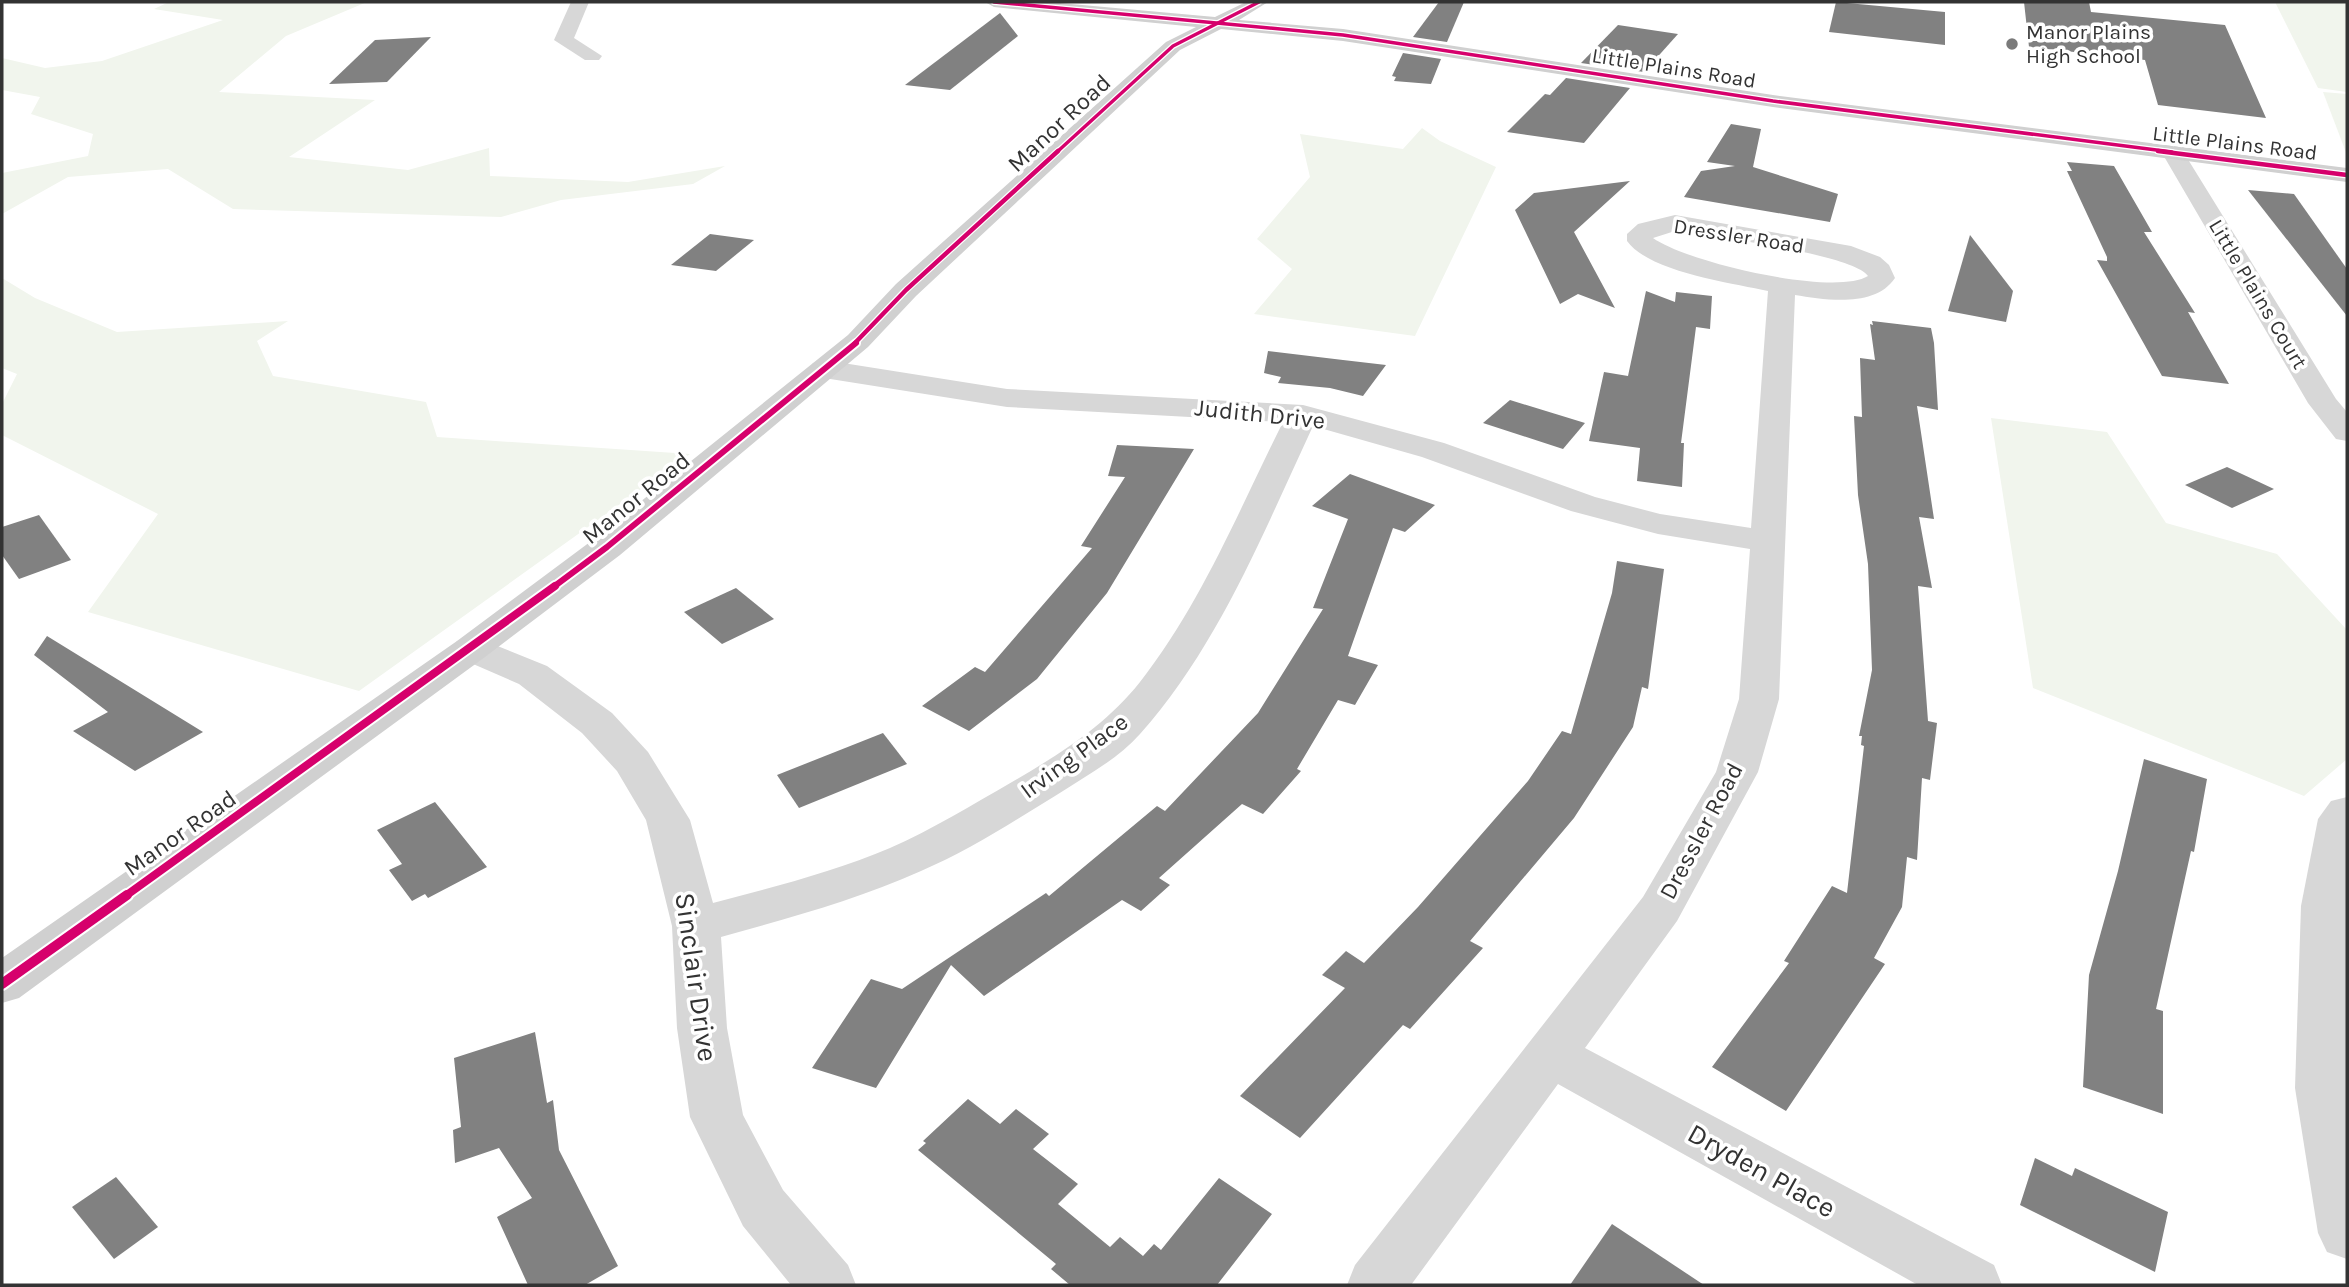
<svg xmlns="http://www.w3.org/2000/svg" width="2349" height="1287" viewBox="0 0 2349 1287" font-family="Karla,sans-serif">
<style>
.green{fill:#f1f5ed}
.building{fill:#818181}
.lines{fill:none;stroke-linecap:round;stroke-linejoin:round}
.street{fill:#d7d7d7;fill-rule:evenodd}
.secondary{fill:#d0d0d0;fill-rule:evenodd}
.cycleway-far4-casing{stroke:#fff;stroke-width:6}
.cycleway-far3-casing{stroke:#fff;stroke-width:7}
.cycleway-far2-casing{stroke:#fff;stroke-width:10}
.cycleway-far1-casing{stroke:#fff;stroke-width:12}
.cycleway-casing{stroke:#fff;stroke-width:14}
.cycleway-far4{stroke:#d6006c;stroke-width:3.5}
.cycleway-far3{stroke:#d6006c;stroke-width:4.5}
.cycleway-far2{stroke:#d6006c;stroke-width:6}
.cycleway-far1{stroke:#d6006c;stroke-width:8}
.cycleway{stroke:#d6006c;stroke-width:10}
.poi-dot{fill:#7a7a7a;stroke:#fff;stroke-width:2.5}
.labels{text-anchor:middle;stroke-width:7;stroke-linejoin:round;paint-order:stroke}
.far-poi-label{font-size:21px;fill:#333;stroke:#fff;text-anchor:start}
.far-street-label{font-size:21px;fill:#333;stroke:#fff}
.street-label{font-size:24px;fill:#333;stroke:#fff}
.near-street-label{font-size:28px;fill:#333;stroke:#fff}
</style>
<rect width="100%" height="100%" fill="#fff"/>
<g class="green">
<path d="M 169,2 L 367,2 L 286,36 L 219,92 L 375,100 L 289,157 L 408,170 L 489,148 L 490,176 L 628,182 L 725,166 L 693,184 L 561,200 L 501,217 L 233,209 L 168,169 L 68,177 L 2,214 L 2,173 L 88,156 L 93,134 L 31,114 L 40,97 L 2,90 L 2,58 L 45,68 L 102,61 L 223,20 L 154,9 Z"/>
<path d="M 2275,2 L 2347,2 L 2347,92 L 2318,88 Z"/>
<path d="M 2323,92 L 2347,94 L 2347,155 Z"/>
<path d="M 1422,128 L 1440,141 L 1496,167 L 1415,336 L 1254,314 L 1292,269 L 1257,239 L 1310,177 L 1300,134 L 1403,149 Z"/>
<path d="M 2,278 L 35,298 L 117,332 L 288,321 L 257,341 L 273,376 L 426,402 L 437,437 L 690,454 L 359,691 L 88,612 L 158,514 L 2,435 L 2,404 L 17,374 L 2,368 Z"/>
<path d="M 1991,418 L 2107,432 L 2166,523 L 2277,554 L 2347,630 L 2347,759 L 2304,796 L 2033,688 Z"/>
</g>
<g class="building">
<path d="M 1439,2 L 1464,2 L 1447,42 L 1413,37 Z"/>
<path d="M 1836,2 L 1945,12 L 1945,45 L 1829,32 Z"/>
<path d="M 2024,2 L 2089,2 L 2091,12 L 2225,25 L 2266,118 L 2158,105 L 2145,60 L 2029,47 Z"/>
<path d="M 1000,13 L 1018,36 L 950,90 L 905,85 Z"/>
<path d="M 1618,25 L 1678,34 L 1644,72 L 1581,63 Z"/>
<path d="M 431,37 L 387,82 L 329,84 L 375,40 Z"/>
<path d="M 1403,53 L 1441,59 L 1431,84 L 1394,81 L 1396,77 L 1392,76 Z"/>
<path d="M 1566,78 L 1630,88 L 1584,143 L 1507,132 L 1545,94 L 1550,95 Z"/>
<path d="M 1731,124 L 1761,129 L 1753,167 L 1838,194 L 1830,222 L 1684,197 L 1701,171 L 1735,166 L 1707,162 Z"/>
<path d="M 2067,162 L 2114,166 L 2152,232 L 2144,232 L 2195,313 L 2188,312 L 2229,384 L 2162,376 L 2097,260 L 2107,261 L 2107,257 L 2067,171 L 2072,171 Z"/>
<path d="M 1630,181 L 1574,232 L 1615,308 L 1578,294 L 1560,304 L 1515,210 L 1534,193 Z"/>
<path d="M 2248,190 L 2294,194 L 2347,269 L 2347,316 Z"/>
<path d="M 710,234 L 754,240 L 716,271 L 671,265 Z"/>
<path d="M 1970,235 L 2013,291 L 2006,322 L 1948,311 Z"/>
<path d="M 1646,291 L 1675,302 L 1676,292 L 1712,296 L 1710,329 L 1696,327 L 1681,443 L 1684,443 L 1682,487 L 1637,481 L 1640,448 L 1589,441 L 1604,372 L 1628,376 Z"/>
<path d="M 1872,321 L 1931,328 L 1934,343 L 1938,410 L 1917,406 L 1934,519 L 1919,517 L 1932,588 L 1918,586 L 1928,721 L 1937,723 L 1930,780 L 1922,778 L 1917,860 L 1907,857 L 1902,907 L 1874,958 L 1885,964 L 1786,1111 L 1712,1067 L 1789,963 L 1784,961 L 1832,886 L 1847,893 L 1864,746 L 1861,745 L 1862,736 L 1859,736 L 1872,670 L 1868,564 L 1858,495 L 1854,416 L 1862,417 L 1860,358 L 1875,360 L 1870,324 L 1873,325 Z"/>
<path d="M 1268,351 L 1343,360 L 1386,365 L 1363,396 L 1330,388 L 1278,383 L 1281,377 L 1264,373 Z"/>
<path d="M 1510,400 L 1585,423 L 1563,449 L 1483,423 Z"/>
<path d="M 1117,445 L 1194,449 L 1107,593 L 1037,679 L 969,731 L 922,706 L 975,667 L 985,672 L 1092,548 L 1081,546 L 1125,477 L 1108,476 Z"/>
<path d="M 2227,467 L 2274,489 L 2232,508 L 2185,485 Z"/>
<path d="M 1350,474 L 1435,505 L 1405,532 L 1393,528 L 1348,656 L 1378,665 L 1355,705 L 1338,700 L 1297,769 L 1301,771 L 1263,814 L 1242,804 L 1159,878 L 1170,885 L 1141,911 L 1122,900 L 984,996 L 951,965 L 876,1088 L 812,1068 L 871,979 L 902,989 L 1046,893 L 1049,896 L 1157,806 L 1165,811 L 1258,713 L 1323,609 L 1313,608 L 1348,519 L 1312,506 Z"/>
<path d="M 39,515 L 71,560 L 19,579 L 2,555 L 2,527 Z"/>
<path d="M 1617,561 L 1664,569 L 1648,689 L 1642,687 L 1633,727 L 1574,818 L 1470,941 L 1483,948 L 1410,1029 L 1403,1025 L 1300,1138 L 1240,1096 L 1345,988 L 1322,975 L 1346,951 L 1364,963 L 1418,907 L 1528,781 L 1562,731 L 1571,734 L 1612,593 Z"/>
<path d="M 736,588 L 774,619 L 722,644 L 684,612 Z"/>
<path d="M 47,636 L 203,732 L 135,771 L 73,731 L 108,712 L 34,655 Z"/>
<path d="M 883,733 L 907,764 L 799,808 L 777,775 Z"/>
<path d="M 2144,759 L 2207,779 L 2194,852 L 2191,851 L 2156,1009 L 2163,1011 L 2163,1114 L 2083,1087 L 2089,975 L 2118,871 Z"/>
<path d="M 435,802 L 487,867 L 428,898 L 425,894 L 412,901 L 389,870 L 402,864 L 377,830 Z"/>
<path d="M 535,1032 L 547,1103 L 553,1100 L 559,1150 L 618,1266 L 585,1285 L 528,1285 L 497,1217 L 532,1198 L 499,1148 L 455,1163 L 453,1130 L 461,1127 L 454,1058 Z"/>
<path d="M 968,1099 L 1000,1124 L 1016,1109 L 1049,1134 L 1033,1149 L 1078,1184 L 1058,1204 L 1110,1247 L 1120,1237 L 1143,1256 L 1154,1244 L 1161,1250 L 1219,1178 L 1272,1214 L 1217,1285 L 1070,1285 L 1051,1269 L 1056,1264 L 918,1150 L 926,1143 L 923,1141 Z"/>
<path d="M 2035,1158 L 2072,1176 L 2075,1168 L 2168,1212 L 2155,1272 L 2020,1205 Z"/>
<path d="M 116,1177 L 158,1227 L 114,1259 L 72,1207 Z"/>
<path d="M 1612,1224 L 1704,1285 L 1570,1285 Z"/>
</g>
<g class="lines">
<g class="street">
<path d="M 571,2 L 589,2 L 574,38 L 602,56 L 599,60 L 585,60 L 554,40 Z"/>
<path d="M 2173,146 L 2184,153 L 2336,399 L 2347,412 L 2347,441 L 2336,439 L 2308,403 L 2162,153 Z"/>
<path d="M 1675,215 L 1851,246 L 1880,257 L 1889,265 L 1895,278 C 1875,308 1826,300 1795,295 L 1779,699 L 1758,772 L 1677,921 L 1585,1048 L 1994,1265 L 2002,1285 L 1918,1285 L 1558,1084 L 1411,1285 L 1347,1285 L 1355,1265 L 1643,897 L 1716,772 L 1739,699 L 1750,549 L 1658,534 L 1571,511 L 1422,457 L 1313,426 C 1263,533 1219,645 1140,734 C 1117,760 1084,777 1055,796 C 1011,823 968,851 921,871 C 857,900 788,918 721,937 L 727,1028 L 743,1115 L 783,1190 L 848,1265 L 856,1285 L 791,1285 L 743,1226 L 690,1117 L 677,1028 L 672,926 L 646,820 L 617,771 L 582,733 L 519,684 L 457,657 L 452,649 L 457,641 L 471,637 L 485,641 L 547,666 L 612,713 L 648,752 L 690,820 L 713,903 C 773,887 834,872 890,848 C 933,829 972,805 1012,782 C 1060,754 1105,726 1140,682 C 1201,604 1239,510 1283,422 L 1007,407 L 824,378 L 813,375 L 809,369 L 813,363 L 824,360 L 1007,389 L 1303,405 L 1444,443 L 1595,497 L 1660,514 L 1751,528 L 1768,291 C 1732,283 1649,272 1627,241 L 1627,234 L 1638,224 ZM 1675,231 C 1709,236 1853,254 1868,276 C 1834,297 1686,262 1653,238 Z"/>
<path d="M 2347,797 L 2347,1259 L 2327,1252 L 2318,1233 L 2295,1088 L 2301,906 L 2318,819 L 2331,801 Z"/>
</g>
<path class="secondary" d="M 985,2 L 1049,2 L 1215,17 L 1246,2 L 1268,2 L 1239,20 L 1343,29 L 1773,95 L 2347,168 L 2347,182 L 1773,107 L 1343,41 L 1221,29 L 1180,50 L 916,296 L 868,347 L 620,555 L 485,657 L 19,998 L 2,1003 L 2,958 L 457,641 L 594,539 L 848,335 L 896,284 L 1166,42 L 1196,27 L 994,7 Z"/>
<g class="cycleway-far4-casing">
<g id="cycleway-far4">
<path d="M 994,2 L 1343,35 L 1773,101 L 2172,152"/>
<path d="M 1057,152 L 1173,46 L 1259,2"/>
</g>
</g>
<g class="cycleway-far3-casing">
<g id="cycleway-far3">
<path d="M 2158,151 L 2347,175"/>
<path d="M 854,344 L 906,290 L 1058,151"/>
</g>
</g>
<g class="cycleway-far2-casing">
<path id="cycleway-far2" d="M 552,588 L 607,547 L 856,343"/>
</g>
<g class="cycleway-far1-casing">
<path id="cycleway-far1" d="M 124,897 L 555,586"/>
</g>
<g class="cycleway-casing">
<path id="cycleway" d="M 2,984 L 127,895"/>
</g>
<use href="#cycleway-far4" class="cycleway-far4"/>
<use href="#cycleway-far3" class="cycleway-far3"/>
<use href="#cycleway-far2" class="cycleway-far2"/>
<use href="#cycleway-far1" class="cycleway-far1"/>
<use href="#cycleway" class="cycleway"/>
</g>
<circle class="poi-dot" cx="2012" cy="44" r="7"/>
<g class="labels">
<g class="far-poi-label">
<text x="2026" y="39">Manor Plains<tspan x="2026" dy="24">High School</tspan></text>
</g>
<g class="far-street-label">
<text transform="translate(1674 68) rotate(9)" y="7">Little Plains Road</text>
<text transform="translate(2235 143) rotate(7)" y="7">Little Plains Road</text>
<text transform="translate(1739 236) rotate(9)" y="7">Dressler Road</text>
<text transform="translate(2258 294) rotate(59)" y="7">Little Plains Court</text>
</g>
<g class="street-label">
<text transform="translate(1059 123) rotate(-43)" y="8">Manor Road</text>
<text transform="translate(1260 414) rotate(6)" y="8">Judith Drive</text>
<text transform="translate(636 498) rotate(-39)" y="8">Manor Road</text>
<text transform="translate(1074 756) rotate(-36)" y="8">Irving Place</text>
<text transform="translate(1701 831) rotate(-62)" y="8">Dressler Road</text>
<text transform="translate(180 833) rotate(-35)" y="8">Manor Road</text>
</g>
<g class="near-street-label">
<text transform="translate(697 977) rotate(82)" y="10">Sinclair Drive</text>
<text transform="translate(1762 1170) rotate(29)" y="10">Dryden Place</text>
</g>
</g>
<rect width="2349" height="1287" fill="none" stroke="#333333" stroke-width="7"/>
</svg>
